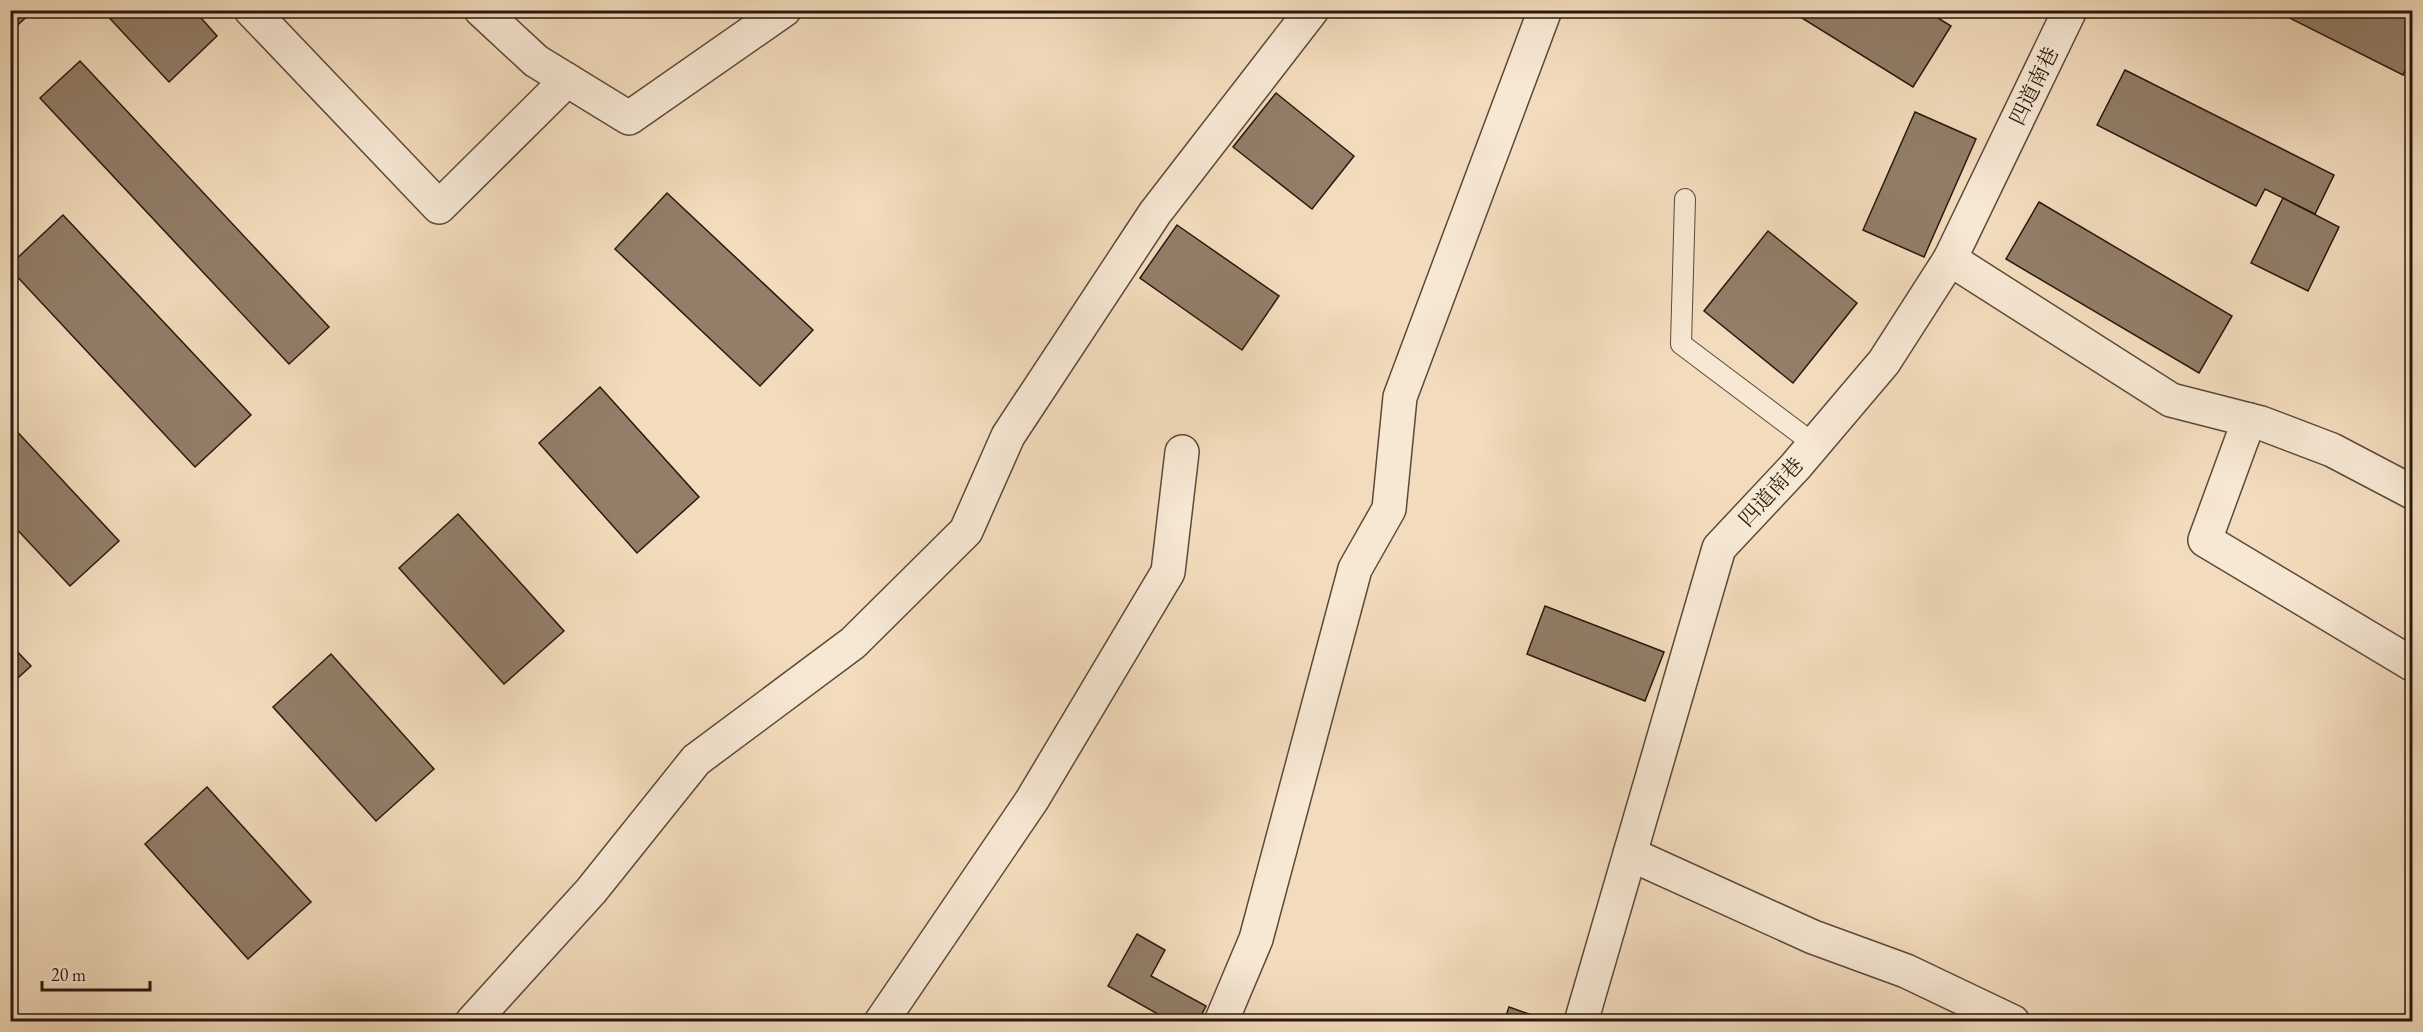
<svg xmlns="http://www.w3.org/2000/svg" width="2423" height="1032" viewBox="0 0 2423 1032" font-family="'EB Garamond','Noto Serif SC',serif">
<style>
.building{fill:#927e69;stroke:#29180e;stroke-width:1.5}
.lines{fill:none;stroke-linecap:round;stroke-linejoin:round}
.service-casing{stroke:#5c493a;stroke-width:22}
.minor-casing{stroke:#5c493a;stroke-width:36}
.tertiary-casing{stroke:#5c493a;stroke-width:36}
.service{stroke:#f7e8d4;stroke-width:20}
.minor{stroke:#f7e8d4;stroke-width:33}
.tertiary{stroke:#f7e8d4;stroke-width:33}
.labels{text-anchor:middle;stroke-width:4.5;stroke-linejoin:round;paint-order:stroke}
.street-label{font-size:21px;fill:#29180e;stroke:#f7e8d4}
</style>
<rect width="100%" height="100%" fill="#f3dcbd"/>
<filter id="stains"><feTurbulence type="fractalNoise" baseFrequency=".00333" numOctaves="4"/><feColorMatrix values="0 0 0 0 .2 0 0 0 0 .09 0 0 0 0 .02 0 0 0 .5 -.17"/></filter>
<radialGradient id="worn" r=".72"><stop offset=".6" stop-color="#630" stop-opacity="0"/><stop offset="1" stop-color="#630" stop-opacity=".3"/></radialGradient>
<g class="building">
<path d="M 10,10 L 34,10 L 10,32 Z"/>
<path d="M 102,10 L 194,10 L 217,36 L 169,82 Z"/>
<path d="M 1789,10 L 1925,10 L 1951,26 L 1913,87 Z"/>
<path d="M 2274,10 L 2412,10 L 2412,55 L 2403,75 Z"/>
<path d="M 80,61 L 329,327 L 289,364 L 40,98 Z"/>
<path d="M 2125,70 L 2334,175 L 2315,214 L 2265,189 L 2256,206 L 2097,125 Z"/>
<path d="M 1276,93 L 1354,156 L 1312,209 L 1233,147 Z"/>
<path d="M 1915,112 L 1976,139 L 1924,257 L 1863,230 Z"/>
<path d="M 667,193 L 813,330 L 760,386 L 615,249 Z"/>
<path d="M 2283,198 L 2339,227 L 2308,291 L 2251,263 Z"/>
<path d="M 2039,202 L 2232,316 L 2199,373 L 2006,259 Z"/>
<path d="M 63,215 L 251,415 L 195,467 L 10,269 L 10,265 Z"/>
<path d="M 1177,225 L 1279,296 L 1242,350 L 1140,278 Z"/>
<path d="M 1768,231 L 1857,303 L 1793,383 L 1704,311 Z"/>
<path d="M 600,387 L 699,497 L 637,553 L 539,443 Z"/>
<path d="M 10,424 L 119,541 L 70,586 L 10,522 Z"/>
<path d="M 458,514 L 564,631 L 504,684 L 399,568 Z"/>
<path d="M 1545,606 L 1664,652 L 1645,701 L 1527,654 Z"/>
<path d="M 10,644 L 31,666 L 10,685 Z"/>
<path d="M 331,654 L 434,769 L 376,821 L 273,707 Z"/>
<path d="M 207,787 L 311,902 L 248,959 L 145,844 Z"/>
<path d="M 1137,934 L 1165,950 L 1151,976 L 1206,1006 L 1198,1022 L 1172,1022 L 1108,986 Z"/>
<path d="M 1509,1007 L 1552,1022 L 1504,1022 Z"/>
</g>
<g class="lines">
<g class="service-casing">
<path id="service" d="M 1685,199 L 1681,344 L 1814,444"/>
</g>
<g class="minor-casing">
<g id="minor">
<path d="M 251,10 L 439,207 L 567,80"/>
<path d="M 481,10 L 536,61 L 629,118 L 784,10"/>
<path d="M 1950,259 L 2171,400 L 2261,423 L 2332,450 L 2412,492"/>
<path d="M 2249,420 L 2205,540 L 2412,664"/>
<path d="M 1630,854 L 1813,937 L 1906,971 L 2013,1022"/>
<path d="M 472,1022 L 591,891 L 696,760 L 853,643 L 966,531 L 1008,436 L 1155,213 L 1312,10"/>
<path d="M 881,1022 L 1032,800 L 1168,572 L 1182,452"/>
<path d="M 1221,1022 L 1256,939 L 1355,569 L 1389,509 L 1400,397 L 1545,10"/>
</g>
</g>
<g class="tertiary-casing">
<path id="tertiary" d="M 1581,1022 L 1719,548 L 1795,467 L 1884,362 L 1950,259 L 2070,10"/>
</g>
<use href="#service" class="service"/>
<use href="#minor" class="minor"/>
<use href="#tertiary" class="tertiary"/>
</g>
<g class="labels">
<g class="street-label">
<text transform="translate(2034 86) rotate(-64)" y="7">四道南巷</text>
<text transform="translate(1771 492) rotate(-48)" y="7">四道南巷</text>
</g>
</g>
<rect width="2423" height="1032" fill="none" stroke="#f3dcbd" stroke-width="36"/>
<rect x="12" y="12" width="2399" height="1008" fill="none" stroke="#29180e" stroke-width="3"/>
<rect x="18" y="18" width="2387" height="996" fill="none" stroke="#29180e" stroke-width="1.5"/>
<path d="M42 981v9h108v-9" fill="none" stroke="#29180e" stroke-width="3"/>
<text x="51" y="981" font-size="18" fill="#29180e" stroke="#f7e8d4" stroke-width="4.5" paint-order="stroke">20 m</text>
<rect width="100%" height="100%" filter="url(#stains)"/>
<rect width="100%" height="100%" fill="url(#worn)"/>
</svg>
